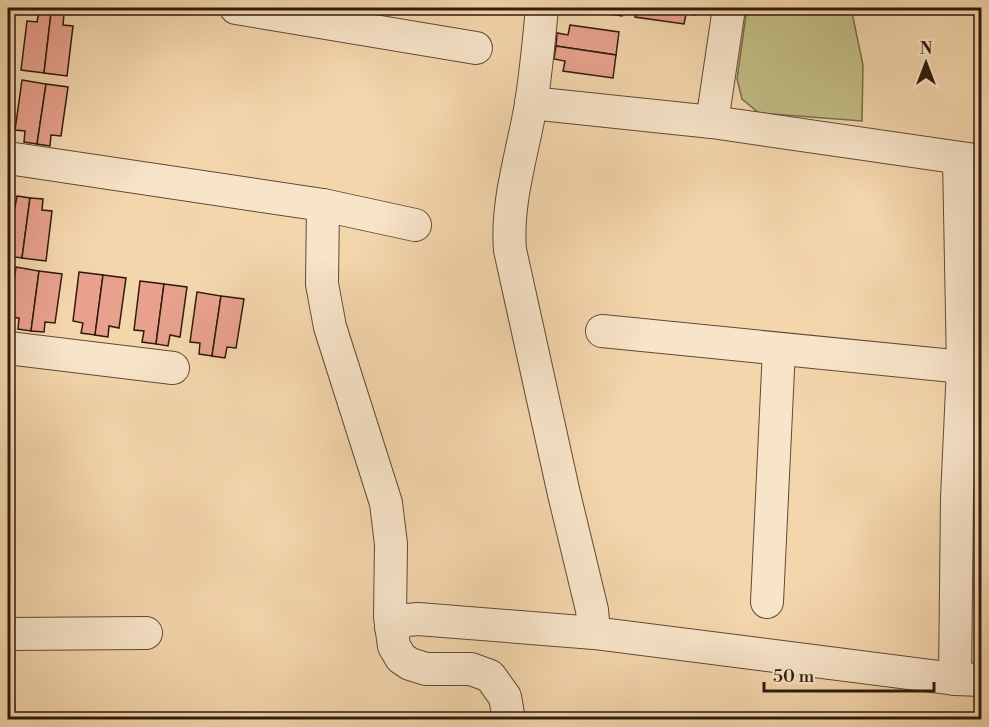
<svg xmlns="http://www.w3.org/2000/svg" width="989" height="727" viewBox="0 0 989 727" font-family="'Libre Bodoni',serif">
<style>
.green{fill:#c2bc84;stroke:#786c49;stroke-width:1.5}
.building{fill:#e9a18d;stroke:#2f1b0e;stroke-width:1.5}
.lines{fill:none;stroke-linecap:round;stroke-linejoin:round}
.minor-casing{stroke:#604a36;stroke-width:34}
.minor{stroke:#f8e4c9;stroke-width:32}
</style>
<rect width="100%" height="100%" fill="#f4d6ac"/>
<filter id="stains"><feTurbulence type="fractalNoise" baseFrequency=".00333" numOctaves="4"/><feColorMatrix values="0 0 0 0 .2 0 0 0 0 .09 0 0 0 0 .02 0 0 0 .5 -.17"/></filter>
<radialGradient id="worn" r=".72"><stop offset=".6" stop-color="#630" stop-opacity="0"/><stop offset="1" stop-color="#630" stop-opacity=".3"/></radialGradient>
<path class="green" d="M 747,8 L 851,8 L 863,65 L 862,121 L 759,113 L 742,99 L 737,79 Z"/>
<g class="building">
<path d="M 573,8 L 623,8 L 622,16 Z"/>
<path d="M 636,8 L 698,8 L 696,15 L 686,14 L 684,24 L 635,17 Z"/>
<path d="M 39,11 L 51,13 L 44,73 L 21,70 L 27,21 L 37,22 Z"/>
<path d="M 51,13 L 64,14 L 63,25 L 73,26 L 67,76 L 44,73 Z"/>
<path d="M 570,25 L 619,32 L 616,55 L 556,46 L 557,33 L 568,35 Z"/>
<path d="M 556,46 L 616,55 L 613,78 L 563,71 L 565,61 L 554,59 Z"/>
<path d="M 22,80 L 46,84 L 37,144 L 24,142 L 25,131 L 15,130 Z"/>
<path d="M 46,84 L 68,87 L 61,136 L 51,135 L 50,146 L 37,144 Z"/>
<path d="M 17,196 L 30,198 L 22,258 L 8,256 L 8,206 L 15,207 Z"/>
<path d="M 30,198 L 43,199 L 42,210 L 52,211 L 46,261 L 22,258 Z"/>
<path d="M 16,267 L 39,271 L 31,331 L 18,329 L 19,318 L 9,317 Z"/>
<path d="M 39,271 L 62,274 L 55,323 L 45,322 L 44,332 L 31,331 Z"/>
<path d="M 79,272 L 103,275 L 95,335 L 81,333 L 83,323 L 73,321 Z"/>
<path d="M 103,275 L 126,278 L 119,328 L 109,326 L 108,337 L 95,335 Z"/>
<path d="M 140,281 L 164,284 L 156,344 L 142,342 L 144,331 L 134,330 Z"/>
<path d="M 164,284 L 187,287 L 180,337 L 170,335 L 168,346 L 156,344 Z"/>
<path d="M 197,292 L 221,296 L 212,356 L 199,354 L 200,343 L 190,342 Z"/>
<path d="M 221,296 L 244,299 L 236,348 L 227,347 L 225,358 L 212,356 Z"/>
</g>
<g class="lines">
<g class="minor-casing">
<g id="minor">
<path d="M 236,8 L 476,48"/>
<path d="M 542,8 C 539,40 536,72 531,104 C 523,152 506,201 510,250 L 564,494 L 592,610 L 594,633 L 955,679 L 982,680"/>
<path d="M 531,103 L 712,122 L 982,161"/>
<path d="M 712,122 L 729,8"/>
<path d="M 8,158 L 323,205 L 322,284 L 330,327 L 386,503 L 391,544 L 390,617 L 394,646 L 401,658 L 410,664 L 426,669 L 471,669 L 490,676 L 505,697 L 509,720"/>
<path d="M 323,205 L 415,225"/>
<path d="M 602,331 L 963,367"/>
<path d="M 8,348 L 173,368"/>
<path d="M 767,602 L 779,349"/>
<path d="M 391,627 L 407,620 L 418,619 L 594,633"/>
<path d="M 8,634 L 146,633"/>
<path d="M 955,679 L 957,498 L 963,367 L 959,158"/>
</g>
</g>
<use href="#minor" class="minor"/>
</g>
<rect width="989" height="727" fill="none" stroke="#f4d6ac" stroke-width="30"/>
<rect x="9" y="9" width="971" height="709" fill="none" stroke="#2f1b0e" stroke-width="3"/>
<rect x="15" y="15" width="959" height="697" fill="none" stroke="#2f1b0e" stroke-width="1.5"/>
<g transform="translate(926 63)" stroke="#f8e4c9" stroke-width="4.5" paint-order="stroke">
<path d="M0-4.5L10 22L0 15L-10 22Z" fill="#2f1b0e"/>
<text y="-9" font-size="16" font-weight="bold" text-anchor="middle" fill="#2f1b0e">N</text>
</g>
<path d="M764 682v9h170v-9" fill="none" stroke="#2f1b0e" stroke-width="3"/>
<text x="773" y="682" font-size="18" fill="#2f1b0e" stroke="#f8e4c9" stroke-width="4.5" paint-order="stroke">50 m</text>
<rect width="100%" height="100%" filter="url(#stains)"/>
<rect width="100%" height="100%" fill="url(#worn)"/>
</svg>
